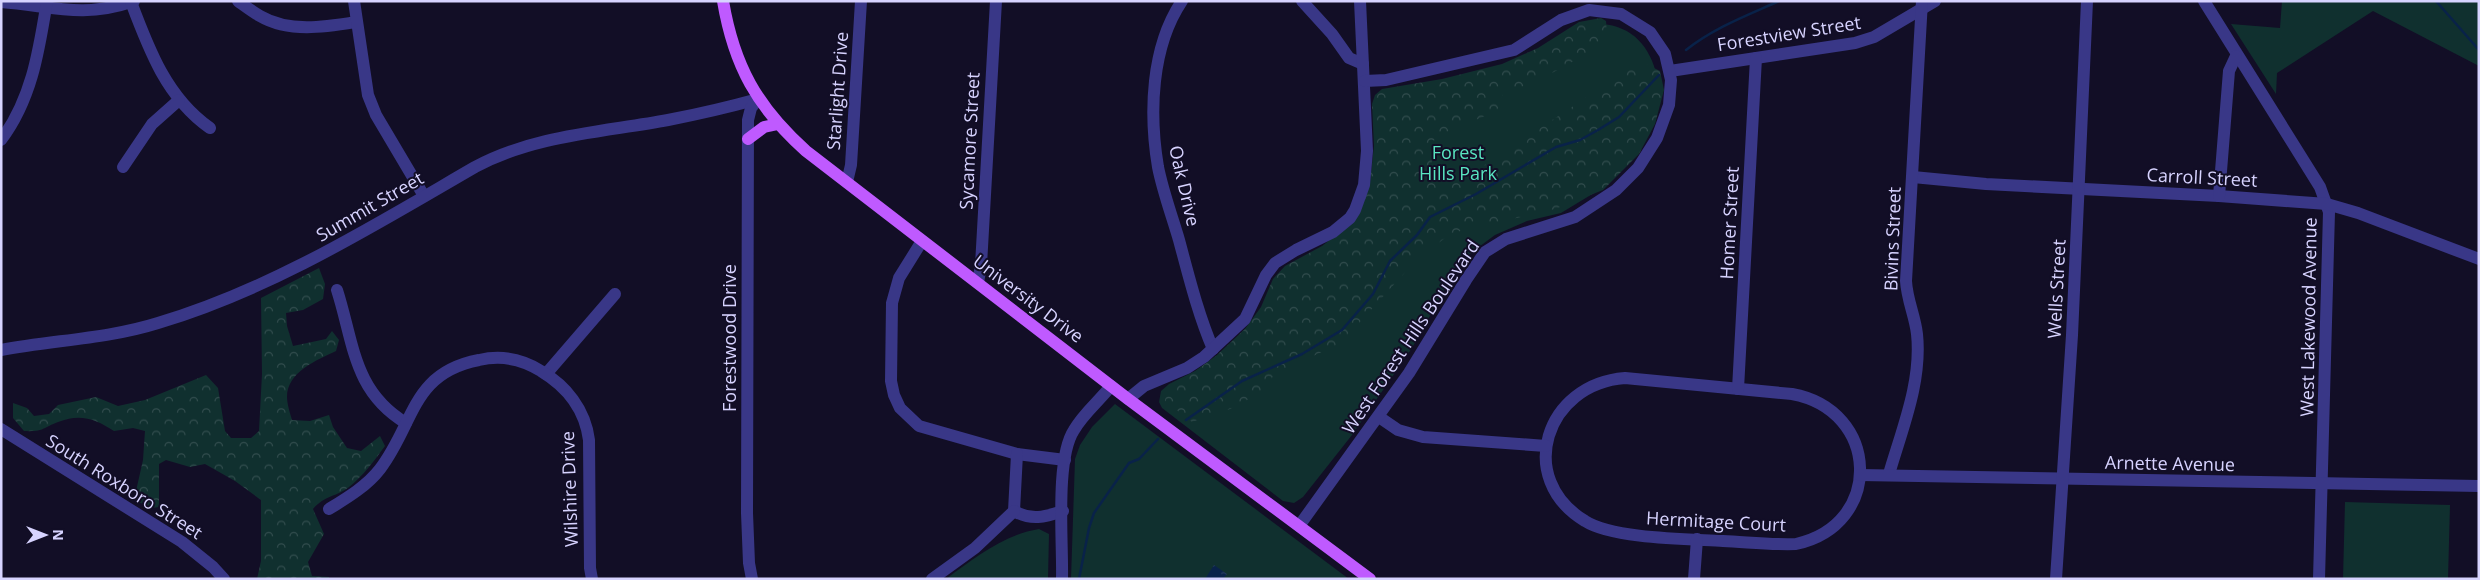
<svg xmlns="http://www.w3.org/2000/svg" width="2480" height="580" viewBox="0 0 2480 580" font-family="'Open Sans',sans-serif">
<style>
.green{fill:#10302f}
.forest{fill:url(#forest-crowns)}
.water{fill:url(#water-ripples)}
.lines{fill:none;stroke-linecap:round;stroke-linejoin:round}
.stream{stroke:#092249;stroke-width:2.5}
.minor{stroke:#393787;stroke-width:12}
.major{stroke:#bf5aff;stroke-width:12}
.labels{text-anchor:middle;stroke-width:4;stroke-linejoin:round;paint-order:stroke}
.street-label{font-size:18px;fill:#d7d3ff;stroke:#120e26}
.park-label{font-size:18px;fill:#59e5c1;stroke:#120e26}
</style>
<defs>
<pattern id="forest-crowns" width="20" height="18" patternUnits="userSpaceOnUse" patternTransform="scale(1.25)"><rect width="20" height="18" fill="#10302f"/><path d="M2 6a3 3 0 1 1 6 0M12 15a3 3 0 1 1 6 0" fill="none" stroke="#324d4e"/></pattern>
<pattern id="water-ripples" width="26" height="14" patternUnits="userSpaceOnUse" patternTransform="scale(1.25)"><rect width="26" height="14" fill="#092249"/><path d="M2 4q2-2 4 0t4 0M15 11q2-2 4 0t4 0" fill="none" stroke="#2c4164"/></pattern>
</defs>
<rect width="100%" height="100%" fill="#120e26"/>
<g class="green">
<path d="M 2282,1 L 2479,1 L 2479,66 L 2373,11 L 2277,73 L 2276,94 L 2231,24 L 2280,28 Z"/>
<path d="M 1601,24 C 1633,26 1650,47 1657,76 L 1599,190 L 1561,213 L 1527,221 L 1495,235 L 1472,252 L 1456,269 L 1412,348 L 1352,435 L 1303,497 L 1294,503 L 1283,501 L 1162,408 L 1159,402 L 1161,391 L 1169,384 L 1195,371 L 1220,354 L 1332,242 L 1367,199 L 1506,69 Z"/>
<path d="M 1115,404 L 1349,579 L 1071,579 L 1075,459 L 1080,445 L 1092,427 Z"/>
<path d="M 2345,502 L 2450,505 L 2448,579 L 2343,579 Z"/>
<path d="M 1039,529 L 1049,534 L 1048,579 L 946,579 C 975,558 1003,535 1039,529 Z"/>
</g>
<g class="forest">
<path d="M 1601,18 L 1606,21 L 1607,34 L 1599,47 L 1534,83 L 1503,93 L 1497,111 L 1435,137 L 1431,154 L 1434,181 L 1447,184 L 1480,168 L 1632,67 L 1646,64 L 1660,71 L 1664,90 L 1655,124 L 1639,154 L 1603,190 L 1555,209 L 1452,233 L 1418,258 L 1341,343 L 1275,374 L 1260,393 L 1230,409 L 1192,422 L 1165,401 L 1166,393 L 1217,355 L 1245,329 L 1261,307 L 1273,279 L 1285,266 L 1322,246 L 1350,224 L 1370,182 L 1374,146 L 1372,104 L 1375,95 L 1382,89 L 1442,79 L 1502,64 L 1538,48 L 1579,22 Z"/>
<path d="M 319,268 L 325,284 L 323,299 L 303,310 L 286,313 L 287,326 L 293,346 L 326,339 L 332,331 L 339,340 L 336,351 C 317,360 287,372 287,397 C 287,404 290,413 292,420 L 310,421 L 329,415 L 333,427 L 347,448 L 361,451 L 380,436 L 385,446 C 374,461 363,476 349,487 C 336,497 325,495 313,509 L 324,534 L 308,562 L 312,576 L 329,577 L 329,579 L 257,579 L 261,561 L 261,500 L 235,481 L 205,464 L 190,467 L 166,460 L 159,464 L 159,507 L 152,508 L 134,500 L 143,460 L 145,431 L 133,428 L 114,431 C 96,419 80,413 58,422 C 42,428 44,432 24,431 L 13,418 L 13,403 L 27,408 L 34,416 L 49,414 L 58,405 L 96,397 L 118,406 L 145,400 L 206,375 L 218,388 L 225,431 L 231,438 L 251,438 L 259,431 L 262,374 L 261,298 Z"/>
</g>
<path class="water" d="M 1214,565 L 1227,574 L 1223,579 L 1205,579 Z"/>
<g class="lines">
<g class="stream">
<path d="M 2436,1 L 2479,50"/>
<path d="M 1686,50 C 1713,28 1748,15 1779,1"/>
<path d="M 1186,420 L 1242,381 L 1302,354 L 1342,330 L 1373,294 L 1390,261 L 1417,235 L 1430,217 L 1476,194 L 1556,147 L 1580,140 L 1598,130 L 1619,117 L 1659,75"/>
<path d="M 1079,579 L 1089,528 L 1094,513 L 1129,463 L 1139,459 L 1158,439"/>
</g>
<g class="minor">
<path d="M 238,1 C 245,6 253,12 260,16 C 289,33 325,27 356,22"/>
<path d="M 354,1 L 368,95 L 376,115 L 424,196"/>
<path d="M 1182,1 C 1151,47 1149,113 1158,167 C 1163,192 1172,216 1179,240 C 1189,277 1198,314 1213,349"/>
<path d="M 1302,1 L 1332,34 L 1349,58 L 1363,64"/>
<path d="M 2204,1 L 2320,187 L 2329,212 L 2319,579"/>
<path d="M 1,2 C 53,6 81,19 134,1"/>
<path d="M 131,2 C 149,50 167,98 210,128"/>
<path d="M 1670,71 L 1855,43 L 1874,37 L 1935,1"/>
<path d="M 1,140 C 32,99 39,50 47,1"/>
<path d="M 123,167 L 152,124 L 179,100"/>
<path d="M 1913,177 L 1986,184 L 2219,196 L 2327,204 L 2358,213 L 2479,259"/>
<path d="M 847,182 L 851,165 L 861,1"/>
<path d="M 2219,196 L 2229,71 L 2236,56"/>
<path d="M 922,241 L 899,278 L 892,303 L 891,381 L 894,395 L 900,408 L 919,426 L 1017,454 L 1065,460"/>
<path d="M 978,283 L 981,265 L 996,1"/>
<path d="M 337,290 C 354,343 353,391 406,423"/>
<path d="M 1,350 C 53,340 107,339 158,323 C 272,289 373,226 475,167 C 534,135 604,132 668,120 C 699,114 729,107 758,99"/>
<path d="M 546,374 L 615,294"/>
<path d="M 1625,378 L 1792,394 C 1880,410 1884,525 1796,544 C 1772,545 1747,542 1723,541 C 1689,539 1613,539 1585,521 C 1515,479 1545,384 1625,378 Z"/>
<path d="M 1738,389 L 1756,58"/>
<path d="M 1128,399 L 1144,386 L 1187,368 L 1204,357 L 1245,319 L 1266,275 L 1275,263 L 1296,250 L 1333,232 L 1350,218 L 1355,210 L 1364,185 L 1367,151 L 1360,1"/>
<path d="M 1379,417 L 1398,430 L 1423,437 L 1546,446"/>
<path d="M 1,429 L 182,542 L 213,567 L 224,579"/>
<path d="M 1889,474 C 1902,429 1922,382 1917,334 C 1915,316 1907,300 1906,281 L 1922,1"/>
<path d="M 1860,475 L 2479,486"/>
<path d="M 329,509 C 347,498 367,486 380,469 C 415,423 411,373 479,360 C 501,355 522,359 541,371 C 566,386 585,409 589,440 L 590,568 L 592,579"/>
<path d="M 1014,511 L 1017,454"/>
<path d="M 1014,511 C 1031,521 1045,517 1063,511"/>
<path d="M 1299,526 L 1409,373 L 1466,280 L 1485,252 L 1506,239 L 1575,217 L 1616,190 L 1638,168 L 1657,138 L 1669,105 L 1671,80 L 1665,54 L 1650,32 L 1621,14 L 1589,10 L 1561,20 L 1514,50 L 1386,80 L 1365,81"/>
<path d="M 752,579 L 749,563 L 747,513 L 748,120 L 751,108 L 758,99"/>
<path d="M 932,579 L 975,548 L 1014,511"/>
<path d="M 1062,579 C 1063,542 1055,459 1074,430 C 1083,414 1099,401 1111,386"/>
<path d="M 1694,579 L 1697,539"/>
<path d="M 2056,579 L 2072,335 L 2087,1"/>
</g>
<g class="major">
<path d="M 723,1 C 734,66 757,107 806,151 L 1128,399 L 1370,579"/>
<path d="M 748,139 L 764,127 L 778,124"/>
</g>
</g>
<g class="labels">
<g class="street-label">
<text transform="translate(1789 34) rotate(-9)" y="6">Forestview Street</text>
<text transform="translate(838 91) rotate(-86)" y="6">Starlight Drive</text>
<text transform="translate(970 141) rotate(-87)" y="6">Sycamore Street</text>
<text transform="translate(2202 178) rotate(3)" y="6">Carroll Street</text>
<text transform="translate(1184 186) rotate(77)" y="6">Oak Drive</text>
<text transform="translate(370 207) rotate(-30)" y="6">Summit Street</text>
<text transform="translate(1730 223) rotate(-87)" y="6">Homer Street</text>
<text transform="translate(1893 239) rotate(-88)" y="6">Bivins Street</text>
<text transform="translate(2057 289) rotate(-87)" y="6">Wells Street</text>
<text transform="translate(1028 299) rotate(37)" y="6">University Drive</text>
<text transform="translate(2309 317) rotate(-89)" y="6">West Lakewood Avenue</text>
<text transform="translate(1411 337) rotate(-56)" y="6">West Forest Hills Boulevard</text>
<text transform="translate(730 338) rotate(-90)" y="6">Forestwood Drive</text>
<text transform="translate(2170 464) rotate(1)" y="6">Arnette Avenue</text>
<text transform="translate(124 487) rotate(32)" y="6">South Roxboro Street</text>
<text transform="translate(570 489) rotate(-92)" y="6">Wilshire Drive</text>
<text transform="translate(1716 522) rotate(3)" y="6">Hermitage Court</text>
</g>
<g class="park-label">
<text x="1458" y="159">Forest<tspan x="1458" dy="21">Hills Park</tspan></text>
</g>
</g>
<rect width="2480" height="580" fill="none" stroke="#d7d3ff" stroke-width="5"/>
<g transform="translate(45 535) rotate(90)" stroke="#120e26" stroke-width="4" paint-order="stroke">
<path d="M0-4L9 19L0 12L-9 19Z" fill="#d7d3ff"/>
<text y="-8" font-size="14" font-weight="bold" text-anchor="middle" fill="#d7d3ff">N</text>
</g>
</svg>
